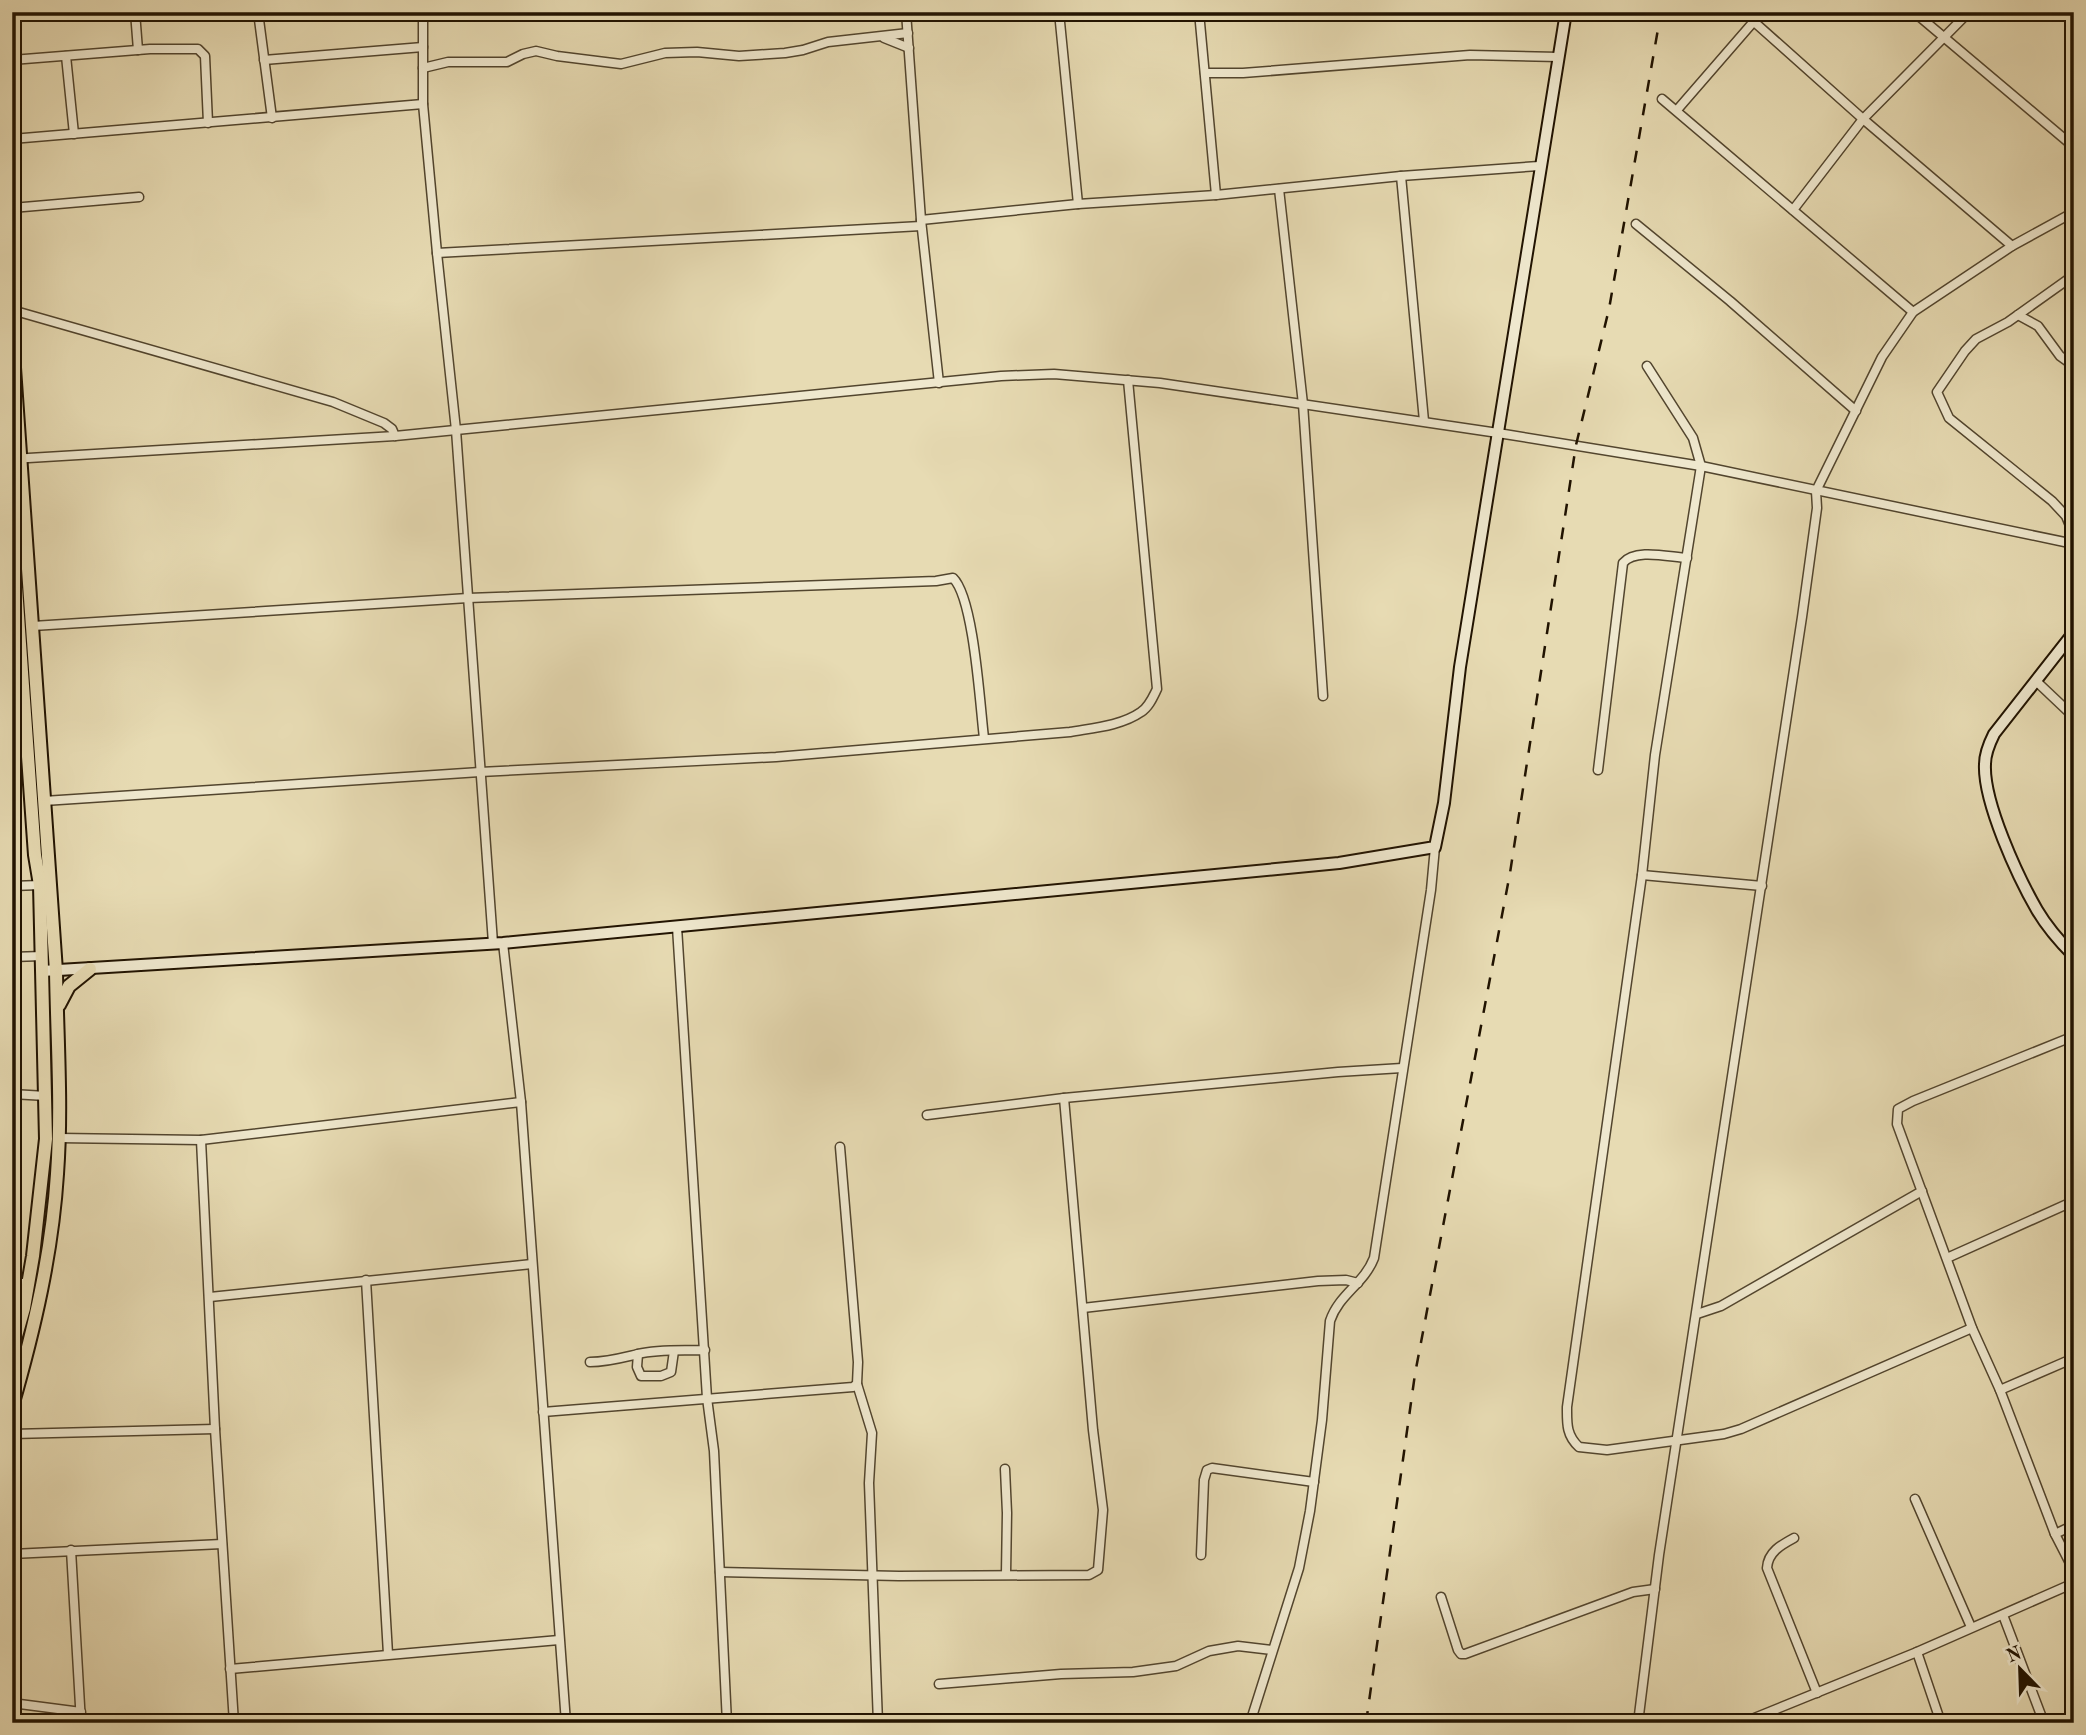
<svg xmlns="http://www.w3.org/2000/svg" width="2086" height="1735" viewBox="0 0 2086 1735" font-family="'Old Standard TT',serif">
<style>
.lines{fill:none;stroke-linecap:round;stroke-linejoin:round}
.street-casing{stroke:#52452e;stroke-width:11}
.secondary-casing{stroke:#211301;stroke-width:14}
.primary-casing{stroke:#211301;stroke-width:16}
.street{stroke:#efe8ce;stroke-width:8}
.secondary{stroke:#efe8ce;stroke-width:10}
.primary{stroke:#e7dbb3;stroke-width:12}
.rail{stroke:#211301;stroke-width:2.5;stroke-dasharray:12 12;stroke-linecap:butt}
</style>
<rect width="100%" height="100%" fill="#e7dbb3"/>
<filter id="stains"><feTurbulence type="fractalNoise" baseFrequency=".00286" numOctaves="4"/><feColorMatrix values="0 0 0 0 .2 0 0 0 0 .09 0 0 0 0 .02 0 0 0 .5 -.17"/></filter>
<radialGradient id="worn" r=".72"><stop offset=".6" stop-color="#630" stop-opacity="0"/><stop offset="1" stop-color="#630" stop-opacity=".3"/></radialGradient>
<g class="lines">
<g class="street-casing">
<g id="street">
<path d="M 135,12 L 138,50"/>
<path d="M 258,12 L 272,118"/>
<path d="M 423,12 L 423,104 L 437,253 L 456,430 L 493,943"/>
<path d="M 906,12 L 921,220 L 939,383"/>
<path d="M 1059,12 L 1078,204"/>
<path d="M 1199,12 L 1216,195"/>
<path d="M 1743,12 L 1863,119 L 2012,246"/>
<path d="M 1914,12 L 2074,147"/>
<path d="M 884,38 L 909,48"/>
<path d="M 66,56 L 74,134"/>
<path d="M 12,60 L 150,49 L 198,49 L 205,56 L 208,123"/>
<path d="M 264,60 L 423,47"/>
<path d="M 423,68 L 448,62 L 507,62 L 523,54 L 536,51 L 557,56 L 621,64 L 665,53 L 697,52 L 739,56 L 785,53 L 803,50 L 828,42 L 908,33"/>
<path d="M 1205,73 L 1243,73 L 1470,55 L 1559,57"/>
<path d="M 1662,99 L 1913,312"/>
<path d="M 1677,110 L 1762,12"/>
<path d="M 12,139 L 423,104"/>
<path d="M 1401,176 L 1424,421"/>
<path d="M 1279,189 L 1303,404 L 1323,696"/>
<path d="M 12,208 L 139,197"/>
<path d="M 1793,210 L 1863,119 L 1969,12"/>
<path d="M 921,220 L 1078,204 L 1216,195 L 1401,176 L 1539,166"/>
<path d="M 1636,224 L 1730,301 L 1856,411"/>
<path d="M 437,253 L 921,226"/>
<path d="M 2074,275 L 2008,322 L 1976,339 L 1965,351 L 1937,392 L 1949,418 L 2052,501 L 2066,516 L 2074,535"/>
<path d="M 12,310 L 333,402 L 384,423 L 392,429 L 395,436"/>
<path d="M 2018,315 L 2038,326 L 2060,356 L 2074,366"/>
<path d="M 1647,366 L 1693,438 L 1701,466 L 1655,755 L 1642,875 L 1567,1407 C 1567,1423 1566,1435 1579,1447 L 1607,1450 L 1724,1434 L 1741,1429 L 1972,1328"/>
<path d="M 12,459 L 395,436 L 1001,376 L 1054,374 L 1160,383 L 1498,433 L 1701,466 L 2074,544"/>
<path d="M 33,626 L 468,598 L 936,581 L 953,578 C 974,598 980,706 984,738"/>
<path d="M 2036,681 L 2074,717"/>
<path d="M 1598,770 L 1623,563 C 1635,548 1669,557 1687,558"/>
<path d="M 44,801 L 480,772 L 776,757 L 1070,732 C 1092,728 1121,726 1141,712 C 1149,707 1153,697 1157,689 L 1128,380"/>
<path d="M 1642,875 L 1762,886"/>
<path d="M 12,886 L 40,885"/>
<path d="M 677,927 L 707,1398 L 714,1451 L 727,1723"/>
<path d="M 503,943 L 521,1102 L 566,1723"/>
<path d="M 12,957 L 42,956"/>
<path d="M 2074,1036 L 1913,1101 L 1898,1109 L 1897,1124 L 1972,1328 L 2000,1390 L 2055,1534 L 2074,1571"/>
<path d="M 12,1094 L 46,1096"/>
<path d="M 927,1115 L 1064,1098 L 1338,1072 L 1402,1068"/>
<path d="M 59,1138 L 201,1140 L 521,1102"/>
<path d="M 201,1140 L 215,1429 L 234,1723"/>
<path d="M 1947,1258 L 2074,1201"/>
<path d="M 366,1280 L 388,1654"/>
<path d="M 12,1281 L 27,1284"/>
<path d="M 210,1297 L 532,1264"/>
<path d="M 1083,1308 L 1318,1281 L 1346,1280 L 1358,1283"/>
<path d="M 1697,1314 L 1721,1306 L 1922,1191"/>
<path d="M 638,1354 L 637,1367 L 641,1376 L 661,1376 L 671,1372 L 674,1351"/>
<path d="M 590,1362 C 607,1362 621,1358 638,1354 C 660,1349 683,1351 705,1350"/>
<path d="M 857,1384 L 872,1433 L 869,1483 L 878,1723"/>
<path d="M 2000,1390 L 2074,1358"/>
<path d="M 543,1412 L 853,1387 L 857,1384 L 858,1362 L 840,1147"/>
<path d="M 12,1434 L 215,1429"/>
<path d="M 1005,1469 L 1007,1513 L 1006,1574"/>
<path d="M 1915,1499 L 1971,1627"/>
<path d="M 2055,1534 L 2074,1525"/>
<path d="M 1794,1538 C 1781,1545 1768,1552 1767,1568 L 1817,1693"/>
<path d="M 71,1550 L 81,1723"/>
<path d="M 12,1554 L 222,1544"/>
<path d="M 1201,1555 L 1204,1480 L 1207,1470 L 1212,1468 L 1314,1482"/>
<path d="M 720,1572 L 899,1576 L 1089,1575 L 1098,1570 L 1103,1510 L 1093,1430 L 1064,1098"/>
<path d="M 1441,1597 L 1458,1650 L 1461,1654 L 1465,1654 L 1633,1592 L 1655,1589"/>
<path d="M 2003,1615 L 2044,1723"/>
<path d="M 1917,1652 L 1941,1723"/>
<path d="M 230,1669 L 559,1640"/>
<path d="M 939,1684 L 1061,1674 L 1133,1672 L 1176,1666 L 1209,1651 L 1238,1646 L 1272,1650"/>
<path d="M 12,1703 L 81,1712"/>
<path d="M 1250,1723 L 1299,1568 L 1310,1511 L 1322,1420 L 1330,1321 C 1339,1294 1364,1284 1374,1258 L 1431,890 L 1435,847"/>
<path d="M 1638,1723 L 1659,1555 L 1802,617 L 1817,508 L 1816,491 L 1882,357 L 1913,312 L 2012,246 L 2074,212"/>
<path d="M 1742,1723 L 1917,1652 L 2074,1583"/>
</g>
</g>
<g class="secondary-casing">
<g id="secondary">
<path d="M 2074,632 L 1994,734 C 1989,744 1985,753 1985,764 C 1983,802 2018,877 2037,910 C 2047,927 2060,942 2074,956"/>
<path d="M 42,971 L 503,943 L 1339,863 L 1435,847 L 1444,803 L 1460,667 L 1566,12"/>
</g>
</g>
<g class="primary-casing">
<g id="primary">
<path d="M 12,339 L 56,971 C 57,1039 62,1106 57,1174 C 52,1253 34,1330 12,1406"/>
<path d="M 12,531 L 35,855 L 40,885 L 46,1139 L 33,1256 L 24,1308 L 12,1350"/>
<path d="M 59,1005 L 69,986 L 90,969"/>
</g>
</g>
<use href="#street" class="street"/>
<use href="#secondary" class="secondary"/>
<use href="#primary" class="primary"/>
<path class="rail" d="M 1366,1723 L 1415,1374 L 1510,873 L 1576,445 L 1609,309 L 1661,12"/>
</g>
<rect width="2086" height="1735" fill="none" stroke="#e7dbb3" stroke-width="42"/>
<rect x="14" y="14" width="2058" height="1707" fill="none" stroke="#211301" stroke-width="3.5"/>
<rect x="21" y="21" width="2044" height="1693" fill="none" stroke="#211301" stroke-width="2"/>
<g transform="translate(2020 1669) rotate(337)" stroke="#efe8ce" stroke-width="5" paint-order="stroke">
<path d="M0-5L12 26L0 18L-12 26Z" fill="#211301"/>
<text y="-10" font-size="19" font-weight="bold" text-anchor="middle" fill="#211301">N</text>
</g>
<rect width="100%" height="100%" filter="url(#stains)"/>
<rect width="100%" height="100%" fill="url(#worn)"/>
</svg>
